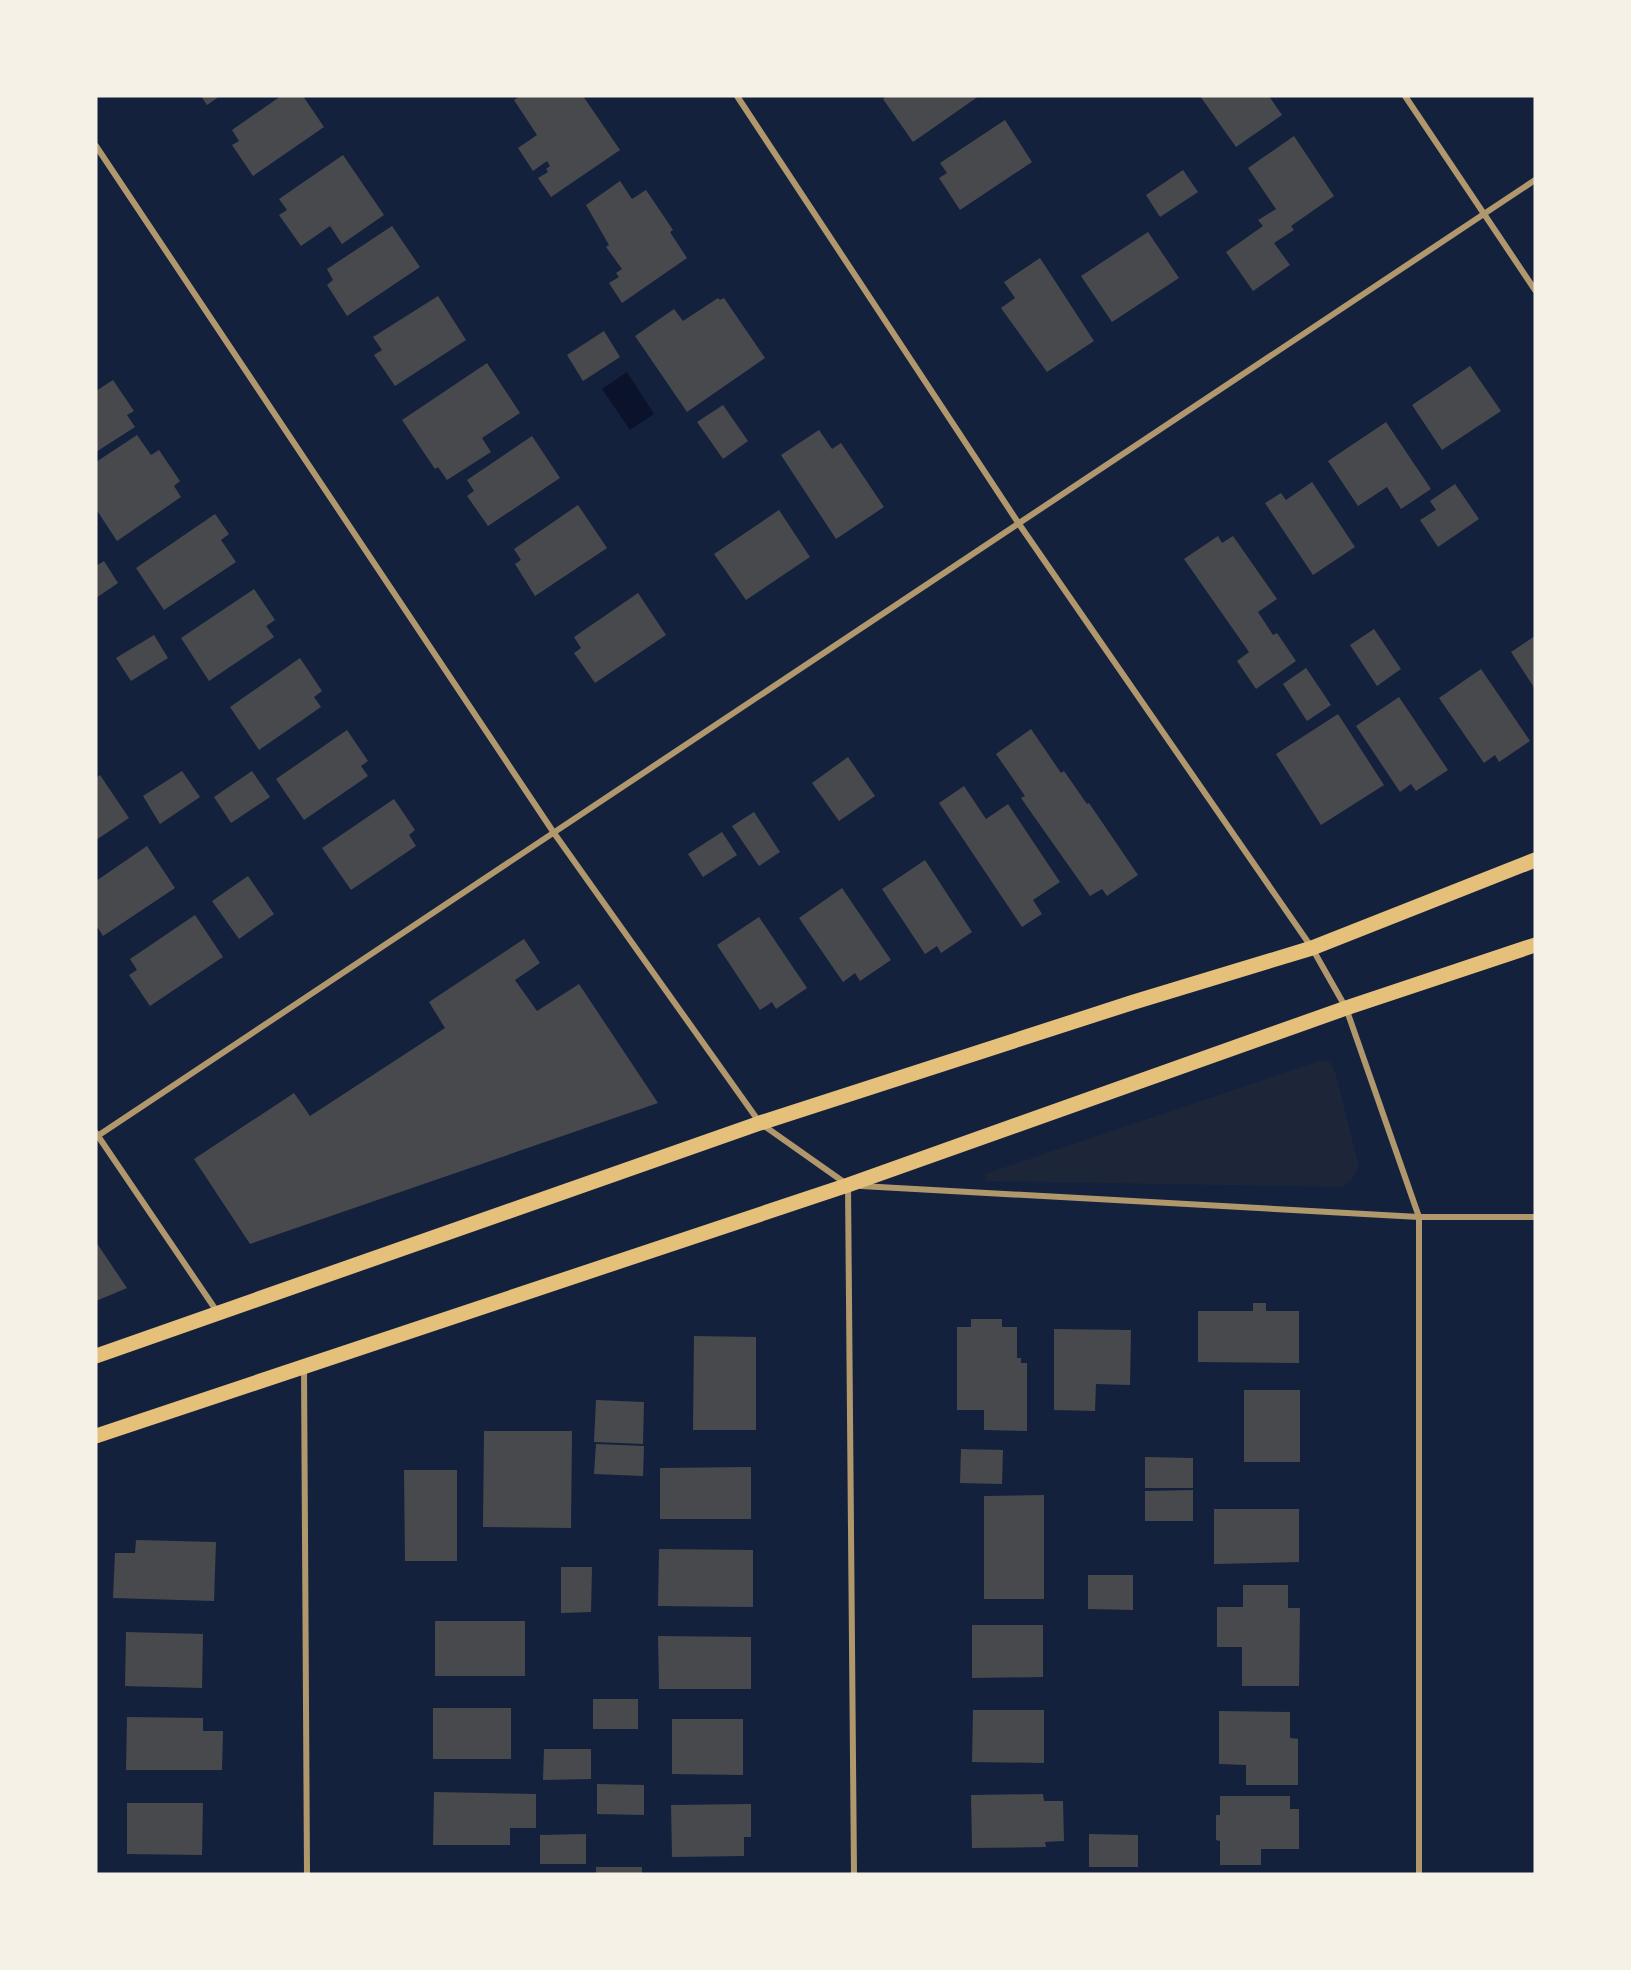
<svg xmlns="http://www.w3.org/2000/svg" width="1631" height="1970" viewBox="0 0 1631 1970" font-family="Spectral,serif">
<style>
.green{fill:#1d2539}
.water{fill:#0b132b}
.building{fill:#48494c}
.lines{fill:none;stroke-linecap:round;stroke-linejoin:round}
.minor{stroke:#b1986c;stroke-width:6}
.primary{stroke:#e5c07b;stroke-width:15}
</style>
<rect width="100%" height="100%" fill="#14213d"/>
<path class="green" d="M 1322,1060 L 1330,1062 L 1336,1075 L 1359,1167 L 1352,1179 L 1342,1187 L 986,1181 L 985,1174 Z"/>
<path class="water" d="M 627,372 L 654,414 L 630,430 L 602,389 Z"/>
<g class="building">
<path d="M 201,96 L 220,96 L 207,105 Z"/>
<path d="M 281,96 L 303,96 L 324,127 L 253,176 L 232,145 L 239,141 L 232,130 Z"/>
<path d="M 520,96 L 583,96 L 620,150 L 551,197 L 538,178 L 548,172 L 546,169 L 550,166 L 547,161 L 533,171 L 518,148 L 537,135 L 514,100 Z"/>
<path d="M 887,96 L 979,96 L 913,142 L 883,99 Z"/>
<path d="M 1200,96 L 1269,96 L 1282,115 L 1236,147 Z"/>
<path d="M 1005,120 L 1032,162 L 960,210 L 939,178 L 947,173 L 940,163 Z"/>
<path d="M 1294,136 L 1334,196 L 1291,226 L 1294,230 L 1274,243 L 1290,265 L 1253,291 L 1226,252 L 1263,226 L 1258,220 L 1276,209 L 1248,168 Z"/>
<path d="M 343,155 L 384,215 L 342,244 L 330,226 L 301,246 L 279,215 L 287,210 L 279,199 Z"/>
<path d="M 1183,170 L 1198,192 L 1160,217 L 1146,195 Z"/>
<path d="M 620,181 L 632,199 L 646,190 L 673,230 L 670,232 L 687,258 L 622,303 L 609,283 L 619,277 L 616,273 L 622,269 L 606,247 L 609,245 L 586,205 Z"/>
<path d="M 392,226 L 420,267 L 347,316 L 327,285 L 333,280 L 327,269 Z"/>
<path d="M 1148,232 L 1179,278 L 1112,322 L 1081,276 Z"/>
<path d="M 1040,258 L 1094,341 L 1047,372 L 1001,308 L 1015,298 L 1004,282 Z"/>
<path d="M 438,296 L 466,340 L 395,386 L 374,355 L 382,350 L 373,337 Z"/>
<path d="M 718,298 L 720,300 L 724,298 L 765,358 L 687,412 L 635,336 L 674,309 L 683,321 Z"/>
<path d="M 604,331 L 620,357 L 583,381 L 567,355 Z"/>
<path d="M 487,363 L 520,413 L 482,438 L 491,452 L 447,480 L 438,467 L 435,469 L 402,420 Z"/>
<path d="M 1470,366 L 1501,411 L 1442,450 L 1412,405 Z"/>
<path d="M 113,380 L 134,411 L 127,415 L 135,427 L 96,452 L 96,391 Z"/>
<path d="M 723,405 L 748,441 L 723,459 L 697,422 Z"/>
<path d="M 1386,422 L 1431,489 L 1401,509 L 1387,487 L 1358,506 L 1328,461 Z"/>
<path d="M 819,430 L 832,449 L 841,443 L 884,507 L 836,539 L 781,455 Z"/>
<path d="M 137,435 L 151,455 L 159,450 L 180,481 L 174,486 L 181,497 L 117,541 L 96,509 L 96,462 Z"/>
<path d="M 532,436 L 560,478 L 488,526 L 467,496 L 474,491 L 467,480 Z"/>
<path d="M 1312,482 L 1355,547 L 1313,575 L 1265,503 L 1281,493 L 1286,500 Z"/>
<path d="M 1455,484 L 1479,519 L 1438,547 L 1420,520 L 1436,510 L 1430,501 Z"/>
<path d="M 578,505 L 607,548 L 535,596 L 515,564 L 521,560 L 514,549 Z"/>
<path d="M 779,510 L 810,557 L 746,600 L 714,554 Z"/>
<path d="M 215,514 L 229,534 L 221,540 L 236,562 L 164,610 L 136,568 Z"/>
<path d="M 1218,536 L 1222,543 L 1233,536 L 1277,599 L 1258,612 L 1273,635 L 1277,633 L 1296,661 L 1256,689 L 1237,661 L 1249,652 L 1184,559 Z"/>
<path d="M 104,561 L 118,583 L 96,598 L 96,566 Z"/>
<path d="M 254,589 L 275,620 L 266,626 L 274,637 L 209,681 L 181,638 Z"/>
<path d="M 638,593 L 666,635 L 595,683 L 574,653 L 581,648 L 574,637 Z"/>
<path d="M 1374,629 L 1401,669 L 1377,686 L 1350,645 Z"/>
<path d="M 154,635 L 168,658 L 131,681 L 116,658 Z"/>
<path d="M 1535,636 L 1535,689 L 1511,652 Z"/>
<path d="M 300,658 L 322,691 L 314,697 L 321,707 L 259,750 L 230,707 Z"/>
<path d="M 1306,668 L 1331,705 L 1307,721 L 1283,684 Z"/>
<path d="M 1481,669 L 1530,741 L 1499,762 L 1495,755 L 1484,763 L 1439,698 Z"/>
<path d="M 1399,697 L 1448,770 L 1416,791 L 1411,784 L 1400,792 L 1356,726 Z"/>
<path d="M 1338,714 L 1384,785 L 1321,825 L 1276,754 Z"/>
<path d="M 1031,729 L 1061,773 L 1064,771 L 1087,804 L 1089,803 L 1138,875 L 1107,896 L 1102,889 L 1090,896 L 1021,798 L 1025,796 L 996,754 Z"/>
<path d="M 347,730 L 368,761 L 361,766 L 368,776 L 304,820 L 276,779 Z"/>
<path d="M 848,757 L 875,796 L 839,821 L 812,783 Z"/>
<path d="M 182,771 L 200,797 L 160,824 L 143,796 Z"/>
<path d="M 252,771 L 270,797 L 231,823 L 214,797 Z"/>
<path d="M 100,775 L 129,818 L 96,840 L 96,778 Z"/>
<path d="M 964,786 L 986,819 L 1008,804 L 1060,882 L 1033,900 L 1042,914 L 1022,927 L 939,803 Z"/>
<path d="M 394,799 L 415,830 L 409,835 L 416,846 L 351,890 L 322,848 Z"/>
<path d="M 754,812 L 780,852 L 759,866 L 732,826 Z"/>
<path d="M 722,832 L 737,855 L 703,877 L 688,854 Z"/>
<path d="M 147,846 L 175,888 L 103,936 L 96,925 L 96,881 Z"/>
<path d="M 925,860 L 972,932 L 941,953 L 937,946 L 925,954 L 882,889 Z"/>
<path d="M 248,876 L 274,914 L 239,939 L 212,901 Z"/>
<path d="M 842,888 L 891,960 L 860,981 L 855,973 L 843,982 L 799,918 Z"/>
<path d="M 195,915 L 223,957 L 150,1006 L 129,975 L 137,970 L 130,959 Z"/>
<path d="M 759,917 L 807,988 L 776,1009 L 772,1002 L 760,1010 L 717,945 Z"/>
<path d="M 524,939 L 540,963 L 515,980 L 537,1011 L 579,984 L 658,1103 L 250,1244 L 194,1159 L 294,1093 L 310,1116 L 445,1028 L 429,1002 Z"/>
<path d="M 96,1242 L 127,1288 L 96,1301 Z"/>
<path d="M 1253,1303 L 1266,1303 L 1266,1311 L 1299,1311 L 1299,1363 L 1198,1362 L 1198,1311 L 1253,1311 Z"/>
<path d="M 971,1319 L 1002,1319 L 1002,1327 L 1017,1327 L 1017,1358 L 1021,1358 L 1021,1363 L 1027,1363 L 1027,1431 L 984,1430 L 984,1410 L 957,1410 L 957,1327 L 971,1327 Z"/>
<path d="M 1054,1329 L 1131,1330 L 1130,1385 L 1096,1384 L 1095,1411 L 1054,1410 Z"/>
<path d="M 694,1336 L 756,1337 L 756,1430 L 693,1430 Z"/>
<rect x="1244" y="1390" width="56" height="72"/>
<path d="M 596,1400 L 644,1402 L 643,1444 L 594,1442 Z"/>
<path d="M 484,1431 L 572,1431 L 571,1528 L 483,1527 Z"/>
<path d="M 596,1444 L 644,1446 L 643,1476 L 594,1474 Z"/>
<path d="M 961,1449 L 1003,1450 L 1002,1484 L 960,1483 Z"/>
<path d="M 1145,1457 L 1193,1458 L 1193,1488 L 1145,1488 Z"/>
<path d="M 751,1467 L 751,1519 L 660,1519 L 660,1468 Z"/>
<path d="M 404,1470 L 457,1470 L 457,1561 L 405,1561 Z"/>
<path d="M 1193,1490 L 1193,1521 L 1145,1521 L 1145,1491 Z"/>
<path d="M 1044,1495 L 1044,1599 L 984,1599 L 984,1496 Z"/>
<path d="M 1214,1509 L 1299,1509 L 1299,1562 L 1214,1564 Z"/>
<path d="M 136,1540 L 216,1542 L 214,1601 L 113,1598 L 115,1553 L 135,1553 Z"/>
<path d="M 659,1549 L 753,1550 L 753,1607 L 658,1606 Z"/>
<path d="M 561,1567 L 592,1567 L 591,1612 L 561,1613 Z"/>
<path d="M 1088,1575 L 1133,1575 L 1133,1610 L 1088,1609 Z"/>
<path d="M 1243,1585 L 1288,1585 L 1288,1608 L 1300,1608 L 1299,1686 L 1242,1686 L 1242,1647 L 1217,1647 L 1217,1607 L 1243,1607 Z"/>
<rect x="435" y="1621" width="90" height="55"/>
<path d="M 972,1625 L 1043,1625 L 1043,1677 L 972,1678 Z"/>
<path d="M 126,1632 L 203,1634 L 202,1688 L 125,1686 Z"/>
<path d="M 658,1636 L 751,1637 L 751,1689 L 659,1689 Z"/>
<rect x="593" y="1699" width="45" height="30"/>
<rect x="433" y="1708" width="78" height="51"/>
<path d="M 973,1710 L 1044,1710 L 1044,1763 L 972,1762 Z"/>
<path d="M 1219,1711 L 1290,1712 L 1290,1738 L 1298,1739 L 1298,1785 L 1246,1785 L 1246,1765 L 1219,1764 Z"/>
<path d="M 127,1717 L 203,1718 L 203,1731 L 223,1731 L 222,1770 L 126,1770 Z"/>
<path d="M 672,1719 L 743,1719 L 743,1775 L 672,1774 Z"/>
<path d="M 544,1749 L 591,1749 L 591,1779 L 543,1780 Z"/>
<path d="M 597,1784 L 644,1785 L 644,1815 L 597,1814 Z"/>
<path d="M 434,1792 L 536,1794 L 536,1828 L 510,1828 L 510,1845 L 433,1845 Z"/>
<path d="M 1043,1794 L 1044,1801 L 1063,1801 L 1064,1841 L 1045,1842 L 1046,1847 L 972,1848 L 971,1795 Z"/>
<path d="M 1220,1796 L 1290,1796 L 1290,1809 L 1299,1809 L 1299,1849 L 1261,1849 L 1261,1865 L 1220,1865 L 1220,1841 L 1216,1840 L 1216,1815 L 1220,1815 Z"/>
<path d="M 127,1803 L 203,1803 L 202,1855 L 127,1854 Z"/>
<path d="M 751,1804 L 751,1837 L 744,1837 L 744,1856 L 672,1857 L 671,1805 Z"/>
<path d="M 586,1834 L 586,1864 L 540,1864 L 540,1835 Z"/>
<path d="M 1089,1834 L 1138,1835 L 1138,1867 L 1089,1867 Z"/>
<rect x="596" y="1867" width="46" height="7"/>
</g>
<g class="lines">
<g class="minor">
<path d="M 737,96 L 1019,524 L 1312,948 L 1346,1008 L 1419,1217 L 1419,1874"/>
<path d="M 1405,96 L 1535,290"/>
<path d="M 96,146 L 554,833 L 760,1123 L 848,1185 L 854,1874"/>
<path d="M 96,1133 L 218,1313"/>
<path d="M 96,1137 L 1535,180"/>
<path d="M 861,1186 L 1419,1217 L 1535,1217"/>
<path d="M 304,1368 L 307,1874"/>
</g>
<g class="primary">
<path d="M 96,1356 L 760,1123 L 1134,1002 L 1312,948 L 1535,860"/>
<path d="M 96,1436 L 848,1185 L 1346,1008 L 1535,945"/>
</g>
</g>
<rect width="1631" height="1970" fill="none" stroke="#f6f1e7" stroke-width="195"/>
</svg>
